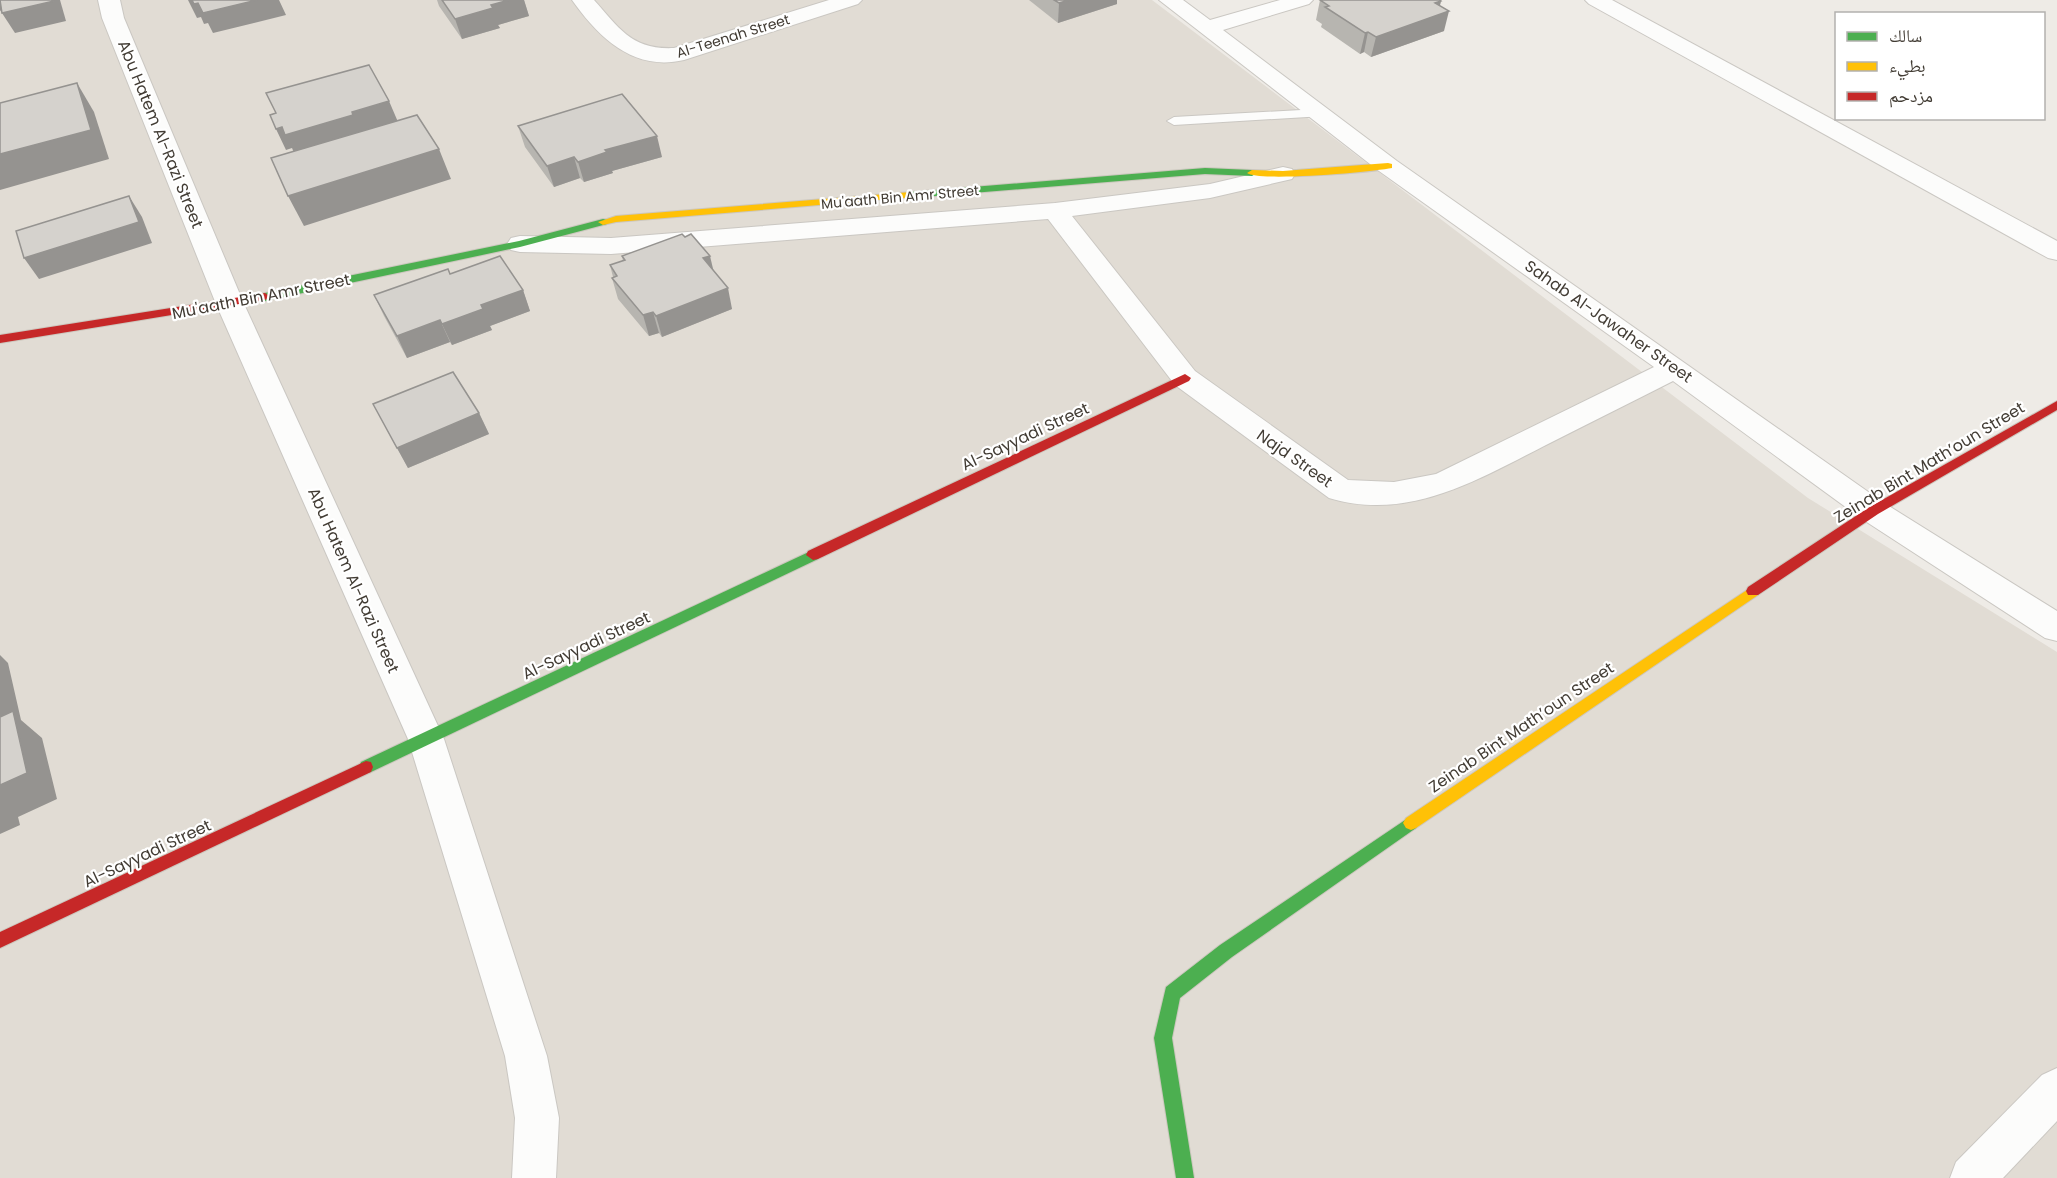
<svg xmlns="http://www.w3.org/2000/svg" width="2057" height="1178" viewBox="0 0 2057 1178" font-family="Poppins,'Noto Naskh Arabic',sans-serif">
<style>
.residential{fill:#e1dcd4}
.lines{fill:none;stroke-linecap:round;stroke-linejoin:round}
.lane-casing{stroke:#cac7c2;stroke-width:2}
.street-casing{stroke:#cac7c2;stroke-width:2}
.fast-casing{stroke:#ccc7be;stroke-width:2}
.slow-casing{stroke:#ccc7be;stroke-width:2}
.jam-casing{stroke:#ccc7be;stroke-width:2}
.lane{fill:#fcfcfb;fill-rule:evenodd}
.street{fill:#fcfcfb;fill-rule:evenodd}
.fast{fill:#4caf50;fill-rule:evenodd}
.slow{fill:#ffc107;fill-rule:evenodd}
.jam{fill:#c62828;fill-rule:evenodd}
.wall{fill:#b7b5b0}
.shaded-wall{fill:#959390}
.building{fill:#d5d2cd;stroke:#959390;stroke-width:1.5}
.labels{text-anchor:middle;stroke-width:4.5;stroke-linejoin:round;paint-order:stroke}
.far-street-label{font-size:14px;fill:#423c34;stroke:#fff}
.street-label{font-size:16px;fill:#423c34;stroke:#fff}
</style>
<rect width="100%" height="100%" fill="#eeebe6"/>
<path class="residential" d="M 0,0 L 1152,0 L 1808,498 L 2057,652 L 2057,1178 L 0,1178 Z"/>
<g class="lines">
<g class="lane-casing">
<path id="lane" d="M 1319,109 L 1324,110 L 1326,113 L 1324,116 L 1174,125 L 1167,121 L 1174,117 Z"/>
</g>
<g class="street-casing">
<g id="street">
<path d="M 98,0 L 120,0 L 124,18 L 244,304 L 444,739 L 547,1056 L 559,1118 L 556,1178 L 512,1178 L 515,1118 L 505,1056 L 408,739 L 216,304 L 102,18 Z"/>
<path d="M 572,0 L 594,0 C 620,29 632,50 674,48 L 829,0 L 862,0 L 858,4 L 684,60 C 634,72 599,38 572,0 Z"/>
<path d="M 1159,0 L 1183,0 L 1210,20 L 1280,0 L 1313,0 L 1309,4 L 1223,30 L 1397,161 L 1884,503 L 2057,611 L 2057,641 L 2045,638 L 1862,519 L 1673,381 C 1631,402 1588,424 1546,445 C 1477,480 1409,522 1329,498 L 1175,385 L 1048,219 L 611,254 L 520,252 L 511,250 L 507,244 L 511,238 L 520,236 L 611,238 L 1055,203 L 1210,184 L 1283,167 L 1292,169 L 1295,174 L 1292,179 L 1210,198 L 1072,216 L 1195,371 L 1348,480 L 1394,482 L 1436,474 L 1654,367 L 1379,171 Z"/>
<path d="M 1585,0 L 1612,0 L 2057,241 L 2057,260 L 2048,258 L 1589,4 Z"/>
<path d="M 2057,1068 L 2057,1121 L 2003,1178 L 1950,1178 L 1956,1162 L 2042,1075 Z"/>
</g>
</g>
<g class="fast-casing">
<g id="fast">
<path d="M 1205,168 L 1252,170 L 1257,173 L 1252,176 L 1205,174 L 911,198 L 906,195 L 911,192 Z"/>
<path d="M 603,219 L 607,220 L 607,224 L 520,247 L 265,301 L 259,297 L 265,293 L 519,241 Z"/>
<path d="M 813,550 L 820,555 L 818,559 L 371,772 L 366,773 L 361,772 L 359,767 L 361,762 Z"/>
<path d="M 1411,816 L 1416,818 L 1419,823 L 1416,828 L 1232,957 L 1180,998 L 1172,1038 L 1194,1178 L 1176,1178 L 1154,1038 L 1166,987 L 1220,945 Z"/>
</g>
</g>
<g class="slow-casing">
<g id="slow">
<path d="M 1388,163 L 1392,164 L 1392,168 C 1372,172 1259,182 1247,173 L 1252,170 L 1283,171 Z"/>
<path d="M 911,192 L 916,195 L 915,197 L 616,222 L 603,225 L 598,222 L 616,216 Z"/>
<path d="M 1753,586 L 1758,587 L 1760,591 L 1758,595 L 1416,828 L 1411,830 L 1406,828 L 1403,823 L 1406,818 Z"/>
</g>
</g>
<g class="jam-casing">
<g id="jam">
<path d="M 265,293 L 271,297 L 269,299 L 0,343 L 0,335 Z"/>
<path d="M 1185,374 L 1191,378 L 1189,381 L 818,559 L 813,560 L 806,555 L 808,551 Z"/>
<path d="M 2057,401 L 2057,410 L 1878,514 L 1758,595 L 1748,595 L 1746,591 L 1748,587 L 1868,508 Z"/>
<path d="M 366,761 L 371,762 L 373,767 L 371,772 L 0,948 L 0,932 Z"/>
</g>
</g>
<use href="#lane" class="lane"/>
<use href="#street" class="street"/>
<use href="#fast" class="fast"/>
<use href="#slow" class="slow"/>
<use href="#jam" class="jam"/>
</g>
<g class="wall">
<path d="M 437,0 L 524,0 L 529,16 L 498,25 L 500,28 L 462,39 L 439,6 Z"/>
<path d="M 1029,0 L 1117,0 L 1117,4 L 1058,23 Z"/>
<path d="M 1320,0 L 1441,1 L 1440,6 L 1444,31 L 1371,57 L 1364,52 L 1360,54 L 1321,27 L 1322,24 L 1316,20 Z"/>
<path d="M 518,126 L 662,157 L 612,171 L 613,173 L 584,182 L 580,178 L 554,187 L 525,147 Z"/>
<path d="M 622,256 L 713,271 L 732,309 L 662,337 L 659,333 L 649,336 L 618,299 L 612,278 L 613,277 L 610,265 L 623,261 Z"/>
<path d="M 450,274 L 523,290 L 530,311 L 490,326 L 492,330 L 452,345 L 450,342 L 407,358 L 384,316 L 374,295 Z"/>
<path d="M 373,404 L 479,413 L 489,434 L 408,468 Z"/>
</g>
<g class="shaded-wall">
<path d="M 0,0 L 60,0 L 66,21 L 15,33 L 0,10 Z"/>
<path d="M 188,0 L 192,0 L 198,3 L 257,0 L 279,0 L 286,15 L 213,33 L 208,23 L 204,24 L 201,17 L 197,18 Z"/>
<path d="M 509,0 L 524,0 L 529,16 L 498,25 L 500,28 L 462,39 L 455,19 L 491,5 Z"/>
<path d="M 1069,0 L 1117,0 L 1117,4 L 1058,23 L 1059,3 Z"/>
<path d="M 1441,1 L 1437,15 L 1449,11 L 1444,31 L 1371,57 L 1376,37 L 1435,3 Z"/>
<path d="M 1368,32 L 1364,52 L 1360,54 L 1365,33 Z"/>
<path d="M 77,83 L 94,112 L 109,159 L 0,190 L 0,154 Z"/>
<path d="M 389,101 L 398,122 L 295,155 L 292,148 L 286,150 L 276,129 L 352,112 Z"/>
<path d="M 657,136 L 662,157 L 612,171 L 613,173 L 584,182 L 578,162 L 605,150 Z"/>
<path d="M 439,149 L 451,179 L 304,226 L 288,196 Z"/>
<path d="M 574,157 L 580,178 L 554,187 L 547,166 Z"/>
<path d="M 129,196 L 142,217 L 152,243 L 39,279 L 24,258 Z"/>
<path d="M 710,256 L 715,277 L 703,258 Z"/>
<path d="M 728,288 L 732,309 L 662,337 L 656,316 Z"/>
<path d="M 523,290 L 530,311 L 490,326 L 492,330 L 452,345 L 442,324 L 481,305 Z"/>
<path d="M 653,312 L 659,333 L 649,336 L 643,315 Z"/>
<path d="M 440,320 L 450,342 L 407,358 L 397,336 Z"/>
<path d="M 479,413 L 489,434 L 408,468 L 397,448 Z"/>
<path d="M 0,655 L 8,663 L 21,720 L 42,738 L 57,799 L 18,817 L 20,825 L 0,834 Z"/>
</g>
<g class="building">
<path d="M 0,0 L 54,0 L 54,1 L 2,13 Z"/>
<path d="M 192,0 L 257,0 L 203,13 L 198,3 L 194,4 Z"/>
<path d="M 442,0 L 509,0 L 491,5 L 493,8 L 455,19 Z"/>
<path d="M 1054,0 L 1069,0 L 1059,3 Z"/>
<path d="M 1320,0 L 1440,0 L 1441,1 L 1435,3 L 1449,11 L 1376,37 L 1368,32 L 1365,33 L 1325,7 L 1329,6 Z"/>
<path d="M 369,65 L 389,101 L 352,112 L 353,115 L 285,135 L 282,127 L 276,129 L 270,115 L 276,113 L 266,93 Z"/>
<path d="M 77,83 L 91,130 L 0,154 L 0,103 Z"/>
<path d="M 622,94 L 657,136 L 605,150 L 607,152 L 578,162 L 574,157 L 547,166 L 518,126 Z"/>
<path d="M 417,115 L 439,149 L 288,196 L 271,158 Z"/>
<path d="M 129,196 L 139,222 L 24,258 L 16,231 Z"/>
<path d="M 682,234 L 685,237 L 691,234 L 710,256 L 703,258 L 728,288 L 656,316 L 653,312 L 643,315 L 612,278 L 617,276 L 610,265 L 625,260 L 622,256 Z"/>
<path d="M 500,256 L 523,290 L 481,305 L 483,309 L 442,324 L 440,320 L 397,336 L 374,295 L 448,269 L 450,274 Z"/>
<path d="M 453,372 L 479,413 L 397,448 L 373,404 Z"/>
<path d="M 13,711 L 27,773 L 0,785 L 0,717 Z"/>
</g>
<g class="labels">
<g class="far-street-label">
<text transform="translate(733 36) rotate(-17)" y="5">Al-Teenah Street</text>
<text transform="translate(900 197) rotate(-5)" y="5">Mu'aath Bin Amr Street</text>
</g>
<g class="street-label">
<text transform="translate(161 134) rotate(68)" y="6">Abu Hatem Al-Razi Street</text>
<text transform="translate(261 296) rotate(-11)" y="6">Mu'aath Bin Amr Street</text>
<text transform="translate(1609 321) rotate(35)" y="6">Sahab Al-Jawaher Street</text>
<text transform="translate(1025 436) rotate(-25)" y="6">Al-Sayyadi Street</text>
<text transform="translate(1295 458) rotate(35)" y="6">Najd Street</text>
<text transform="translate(1929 462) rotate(-31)" y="6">Zeinab Bint Math’oun Street</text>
<text transform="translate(354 580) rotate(66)" y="6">Abu Hatem Al-Razi Street</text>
<text transform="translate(586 645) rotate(-25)" y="6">Al-Sayyadi Street</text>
<text transform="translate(1521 727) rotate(-34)" y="6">Zeinab Bint Math’oun Street</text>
<text transform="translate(147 853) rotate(-25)" y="6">Al-Sayyadi Street</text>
</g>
</g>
<rect x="1835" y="12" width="210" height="108" fill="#ffffff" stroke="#b3b1ae" stroke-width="1.5"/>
<rect x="1847" y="32" width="30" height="9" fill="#4caf50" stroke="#b3b1ae" stroke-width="1.5"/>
<text x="1889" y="42" font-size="18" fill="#423c34">سالك</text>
<rect x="1847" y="62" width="30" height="9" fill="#ffc107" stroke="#b3b1ae" stroke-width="1.5"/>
<text x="1889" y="72" font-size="18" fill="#423c34">بطيء</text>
<rect x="1847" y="92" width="30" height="9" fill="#c62828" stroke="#b3b1ae" stroke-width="1.5"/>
<text x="1889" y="102" font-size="18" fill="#423c34">مزدحم</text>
</svg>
